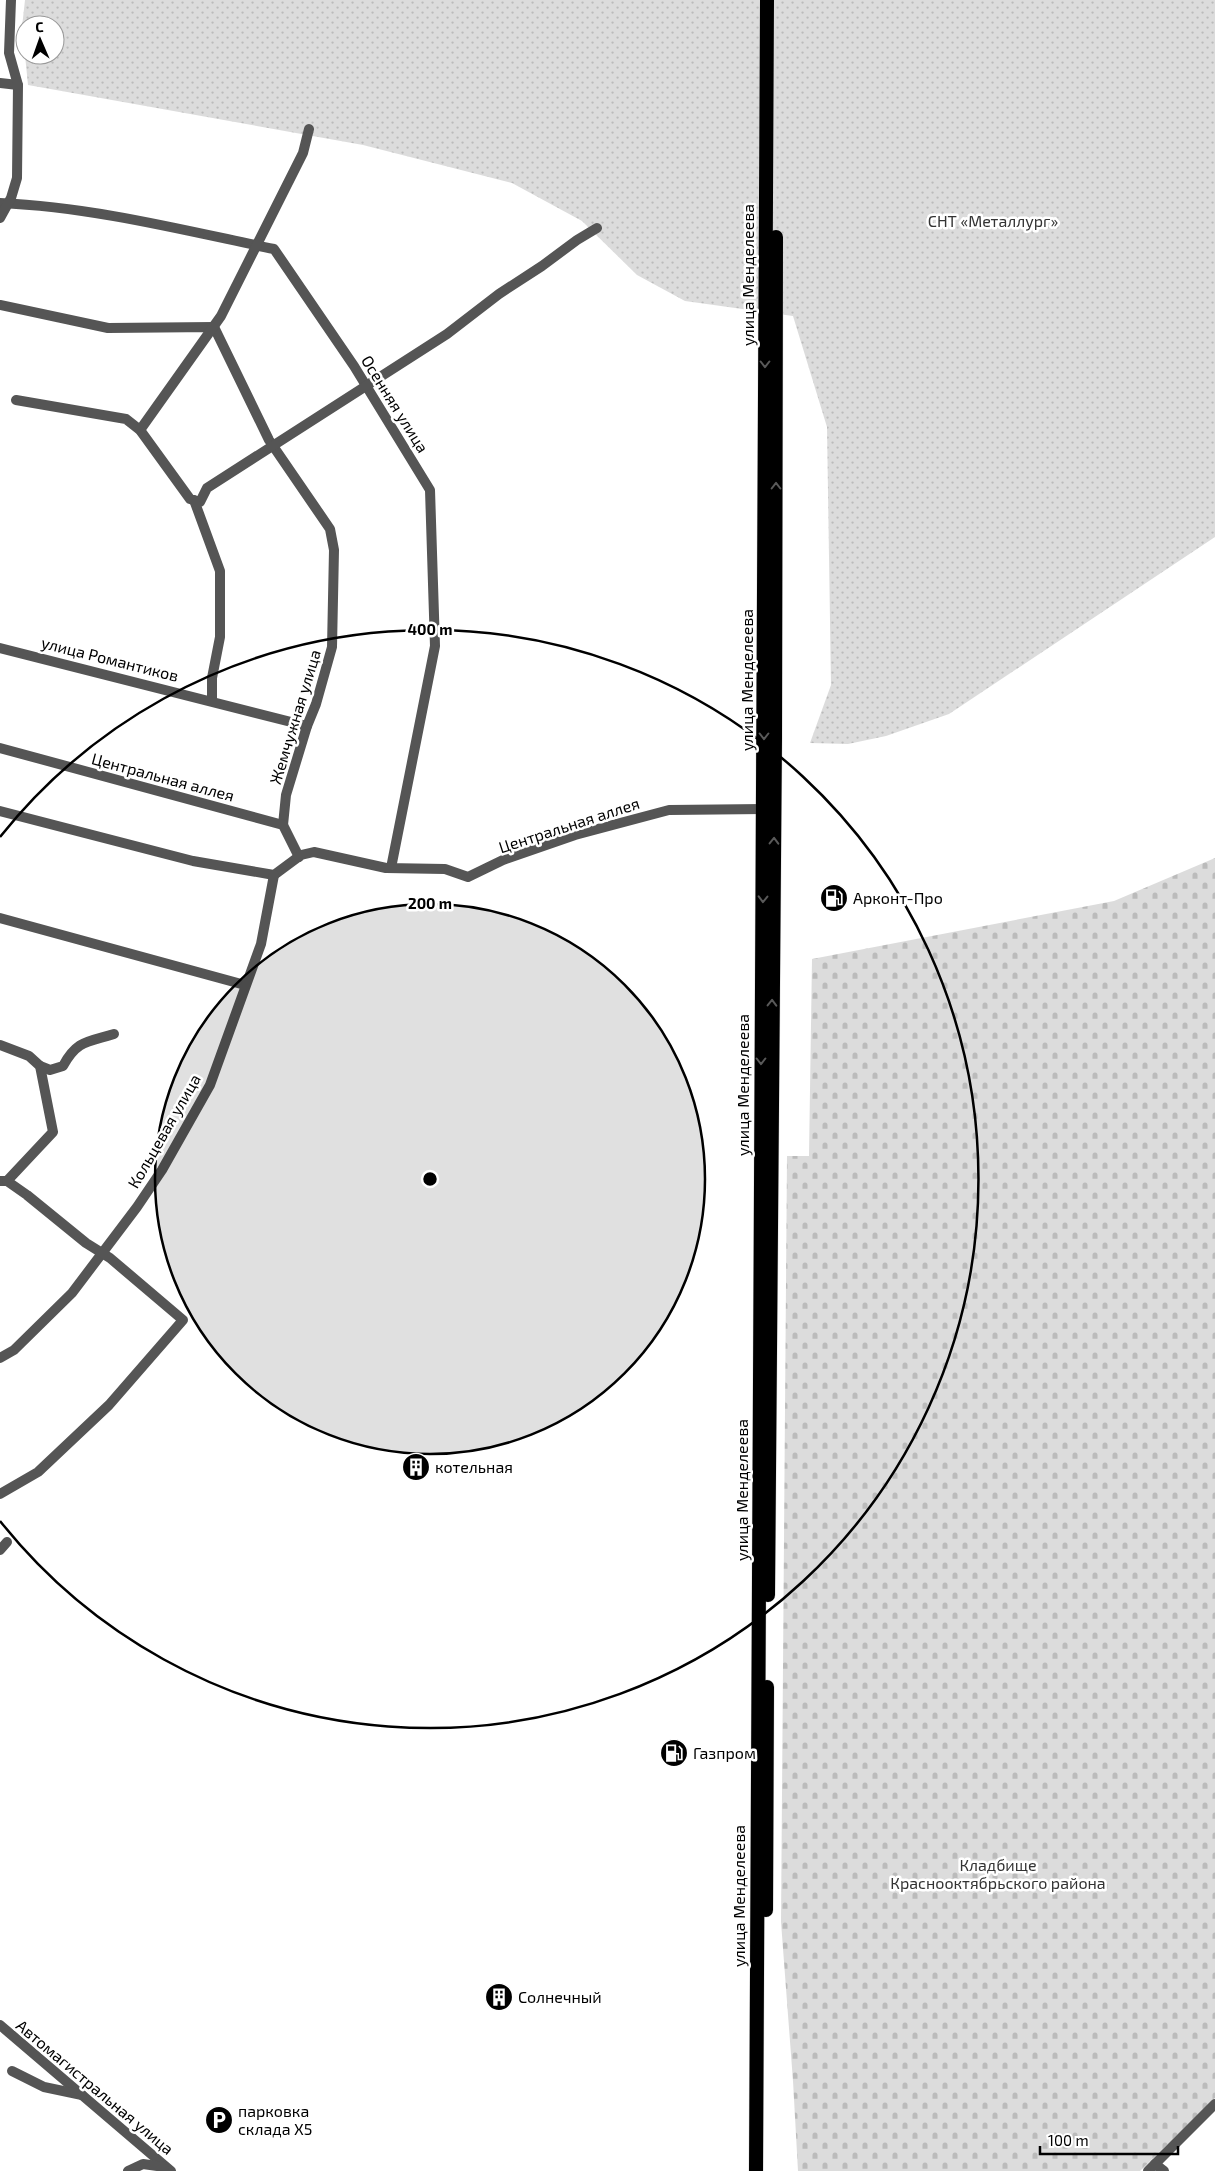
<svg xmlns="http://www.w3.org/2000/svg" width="1215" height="2171" viewBox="0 0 1215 2171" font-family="'Exo 2',sans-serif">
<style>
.cemetery{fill:url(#cemetery-stones)}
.park{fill:url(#park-dots)}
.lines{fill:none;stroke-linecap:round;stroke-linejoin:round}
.trunk-casing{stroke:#dbdbdb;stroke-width:15}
.minor{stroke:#555;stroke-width:10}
.trunk{stroke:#000;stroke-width:14}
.oneway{stroke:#595959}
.ring{fill:none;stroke:#000;stroke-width:2.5}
.labels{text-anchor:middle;stroke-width:5;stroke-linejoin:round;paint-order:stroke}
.park-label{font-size:16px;fill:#333;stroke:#fff}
.street-label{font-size:16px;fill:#000;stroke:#fff}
.poi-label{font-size:16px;fill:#000;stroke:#fff;text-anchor:start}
.centre{fill:#000;stroke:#fff;stroke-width:2.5}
.ring-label{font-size:15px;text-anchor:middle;font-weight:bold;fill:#000;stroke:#fff;stroke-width:5;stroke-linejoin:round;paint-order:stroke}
</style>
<defs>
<pattern id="cemetery-stones" width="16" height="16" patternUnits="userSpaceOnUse" patternTransform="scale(1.25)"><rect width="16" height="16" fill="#dcdcdc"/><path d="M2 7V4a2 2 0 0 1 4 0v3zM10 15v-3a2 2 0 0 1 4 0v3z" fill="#bbb"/></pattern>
<pattern id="park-dots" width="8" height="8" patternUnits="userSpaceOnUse" patternTransform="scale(1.25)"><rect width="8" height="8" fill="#dcdcdc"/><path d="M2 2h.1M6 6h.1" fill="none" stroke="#bbb" stroke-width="1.8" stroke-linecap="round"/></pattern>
</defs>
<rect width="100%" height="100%" fill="#fff"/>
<path class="cemetery" d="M 1215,858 L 1215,2098 L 1140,2171 L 798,2171 L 793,2081 L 781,1922 L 787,1156 L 809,1156 L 812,959 L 1114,901 Z"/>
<path class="park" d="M 25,0 L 1215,0 L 1215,537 L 949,714 L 886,736 L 848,744 L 810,743 L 831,685 L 827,427 L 793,316 L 685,301 L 637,275 L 582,221 L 512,183 L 363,145 L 28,85 L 25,55 L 55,55 L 55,25 L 25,25 L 25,53 L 22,27 Z"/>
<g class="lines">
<g class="trunk-casing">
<g id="trunk">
<path d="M 768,1595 L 775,738 L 776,237"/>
<path d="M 766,1910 L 767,1687"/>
<path d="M 756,2171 L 767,0"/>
</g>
</g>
<g class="minor">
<path d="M 0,83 L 18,85"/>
<path d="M 0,203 C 92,207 183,230 274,249 L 354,366 L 430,490 L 435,646 L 391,868"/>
<path d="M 0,218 L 11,198 L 17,178 L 18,85 L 9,53 L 11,0"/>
<path d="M 0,305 L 108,328 L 214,327 L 269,440 L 330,529 L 334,550 L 332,647 L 316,704 L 307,726 L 286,795 L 283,825"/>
<path d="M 16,400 L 126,419 L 140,430 L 190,499 L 200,502 L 207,488 L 447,334 L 499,294 L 542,266 L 577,240 L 597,228"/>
<path d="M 140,430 L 221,316 L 303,153 L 309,129"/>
<path d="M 194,500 L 220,571 L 220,637 L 212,678 L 212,701"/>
<path d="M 0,648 L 307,726"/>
<path d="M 0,748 L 283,825 L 299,857"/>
<path d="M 0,811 L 193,861 L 274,875 L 301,855 L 314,852 L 386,868 L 445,869 L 468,877 L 503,860 L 575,835 L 669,810 L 764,809"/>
<path d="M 0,918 L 245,985"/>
<path d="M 0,1045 L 29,1056 L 40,1066 L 53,1132 L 7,1181 L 1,1181"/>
<path d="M 40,1066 L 50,1070 L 63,1066 C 77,1040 88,1042 114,1034"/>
<path d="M 0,1358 L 14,1350 L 72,1293 L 137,1207 L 162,1170 L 210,1085 L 261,944 L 274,875"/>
<path d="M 0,1494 L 38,1472 L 109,1405 L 183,1320 L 110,1258 L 86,1243 L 27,1195 L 7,1181"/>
<path d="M 0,1550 L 7,1542"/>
<path d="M 0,2025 L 171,2171"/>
<path d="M 12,2071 L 44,2087 L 82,2095"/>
<path d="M 1155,2164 L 1215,2104"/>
<path d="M 128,2171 L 143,2164 L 164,2167"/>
<path d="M 1148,2171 L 1155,2164 L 1164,2171"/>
</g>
<use href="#trunk" class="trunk"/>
</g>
<defs><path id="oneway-chevron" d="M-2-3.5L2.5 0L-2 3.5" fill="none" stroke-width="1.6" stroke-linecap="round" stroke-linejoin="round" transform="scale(1.25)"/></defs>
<g class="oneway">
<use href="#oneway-chevron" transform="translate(765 364) rotate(90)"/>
<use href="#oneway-chevron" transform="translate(776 486) rotate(-90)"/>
<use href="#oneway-chevron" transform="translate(764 736) rotate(90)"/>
<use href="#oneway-chevron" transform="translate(774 841) rotate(-89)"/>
<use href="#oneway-chevron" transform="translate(763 899) rotate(91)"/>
<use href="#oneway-chevron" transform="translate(772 1003) rotate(-89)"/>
<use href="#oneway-chevron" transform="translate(761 1061) rotate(90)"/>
</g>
<circle cx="430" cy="1179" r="275" fill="#000" fill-opacity=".12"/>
<g class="ring">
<circle cx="430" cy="1179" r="275"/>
<path d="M0 837A549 549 0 1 1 0 1521"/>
</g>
<defs>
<g id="fuel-disc" transform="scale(1.4375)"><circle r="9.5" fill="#000" stroke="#fff"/><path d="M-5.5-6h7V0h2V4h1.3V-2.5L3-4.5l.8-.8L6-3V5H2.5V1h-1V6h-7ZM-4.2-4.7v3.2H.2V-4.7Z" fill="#fff"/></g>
<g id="building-disc" transform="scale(1.4375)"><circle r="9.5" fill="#000" stroke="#fff"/><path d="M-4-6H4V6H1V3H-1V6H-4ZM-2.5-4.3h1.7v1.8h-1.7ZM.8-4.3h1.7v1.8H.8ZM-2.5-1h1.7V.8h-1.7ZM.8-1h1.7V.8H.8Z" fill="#fff"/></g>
<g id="parking-disc" transform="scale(1.4375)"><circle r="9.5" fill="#000" stroke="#fff"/><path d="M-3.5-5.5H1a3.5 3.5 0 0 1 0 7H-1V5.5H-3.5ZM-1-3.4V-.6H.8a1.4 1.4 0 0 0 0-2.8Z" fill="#fff"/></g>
</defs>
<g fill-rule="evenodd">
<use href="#fuel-disc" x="834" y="898"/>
<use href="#building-disc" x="416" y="1467"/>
<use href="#fuel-disc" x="674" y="1753"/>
<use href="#building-disc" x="499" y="1997"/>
<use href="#parking-disc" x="219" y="2120"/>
</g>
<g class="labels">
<g class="park-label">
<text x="993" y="227">СНТ «Металлург»</text>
<text x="998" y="1871">Кладбище<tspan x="998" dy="18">Краснооктябрьского района</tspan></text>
</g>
<g class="street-label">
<text transform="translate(748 275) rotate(-90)" y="6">улица Менделеева</text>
<text transform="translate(395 404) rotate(58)" y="6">Осенняя улица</text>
<text transform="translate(110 659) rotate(14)" y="6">улица Романтиков</text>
<text transform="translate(747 680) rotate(-90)" y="6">улица Менделеева</text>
<text transform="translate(295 717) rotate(-73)" y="6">Жемчужная улица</text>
<text transform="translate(163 777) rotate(15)" y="6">Центральная аллея</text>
<text transform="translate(569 825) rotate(-18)" y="6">Центральная аллея</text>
<text transform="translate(743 1085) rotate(-90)" y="6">улица Менделеева</text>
<text transform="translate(164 1131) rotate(-60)" y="6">Кольцевая улица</text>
<text transform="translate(742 1490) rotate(-90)" y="6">улица Менделеева</text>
<text transform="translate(739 1896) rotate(-90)" y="6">улица Менделеева</text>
<text transform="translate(95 2087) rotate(40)" y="6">Автомагистральная улица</text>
</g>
<g class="poi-label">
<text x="853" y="904">Арконт-Про</text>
<text x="435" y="1473">котельная</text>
<text x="693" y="1759">Газпром</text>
<text x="518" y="2003">Солнечный</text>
<text x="238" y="2117">парковка<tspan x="238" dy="18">склада X5</tspan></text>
</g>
</g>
<circle cx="430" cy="1179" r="8" class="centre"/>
<g class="ring-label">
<text x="430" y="635">400 m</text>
<text x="430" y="909">200 m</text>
</g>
<g transform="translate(40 40) rotate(358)"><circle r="24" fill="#ffffff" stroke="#999999"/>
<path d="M0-4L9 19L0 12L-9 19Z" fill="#000000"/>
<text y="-8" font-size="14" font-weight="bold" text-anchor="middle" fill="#000000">С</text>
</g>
<path d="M1040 2146v8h138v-8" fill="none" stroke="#000000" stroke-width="2.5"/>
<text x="1048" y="2146" font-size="15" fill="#000000" stroke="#ffffff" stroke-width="4" paint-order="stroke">100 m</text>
</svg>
